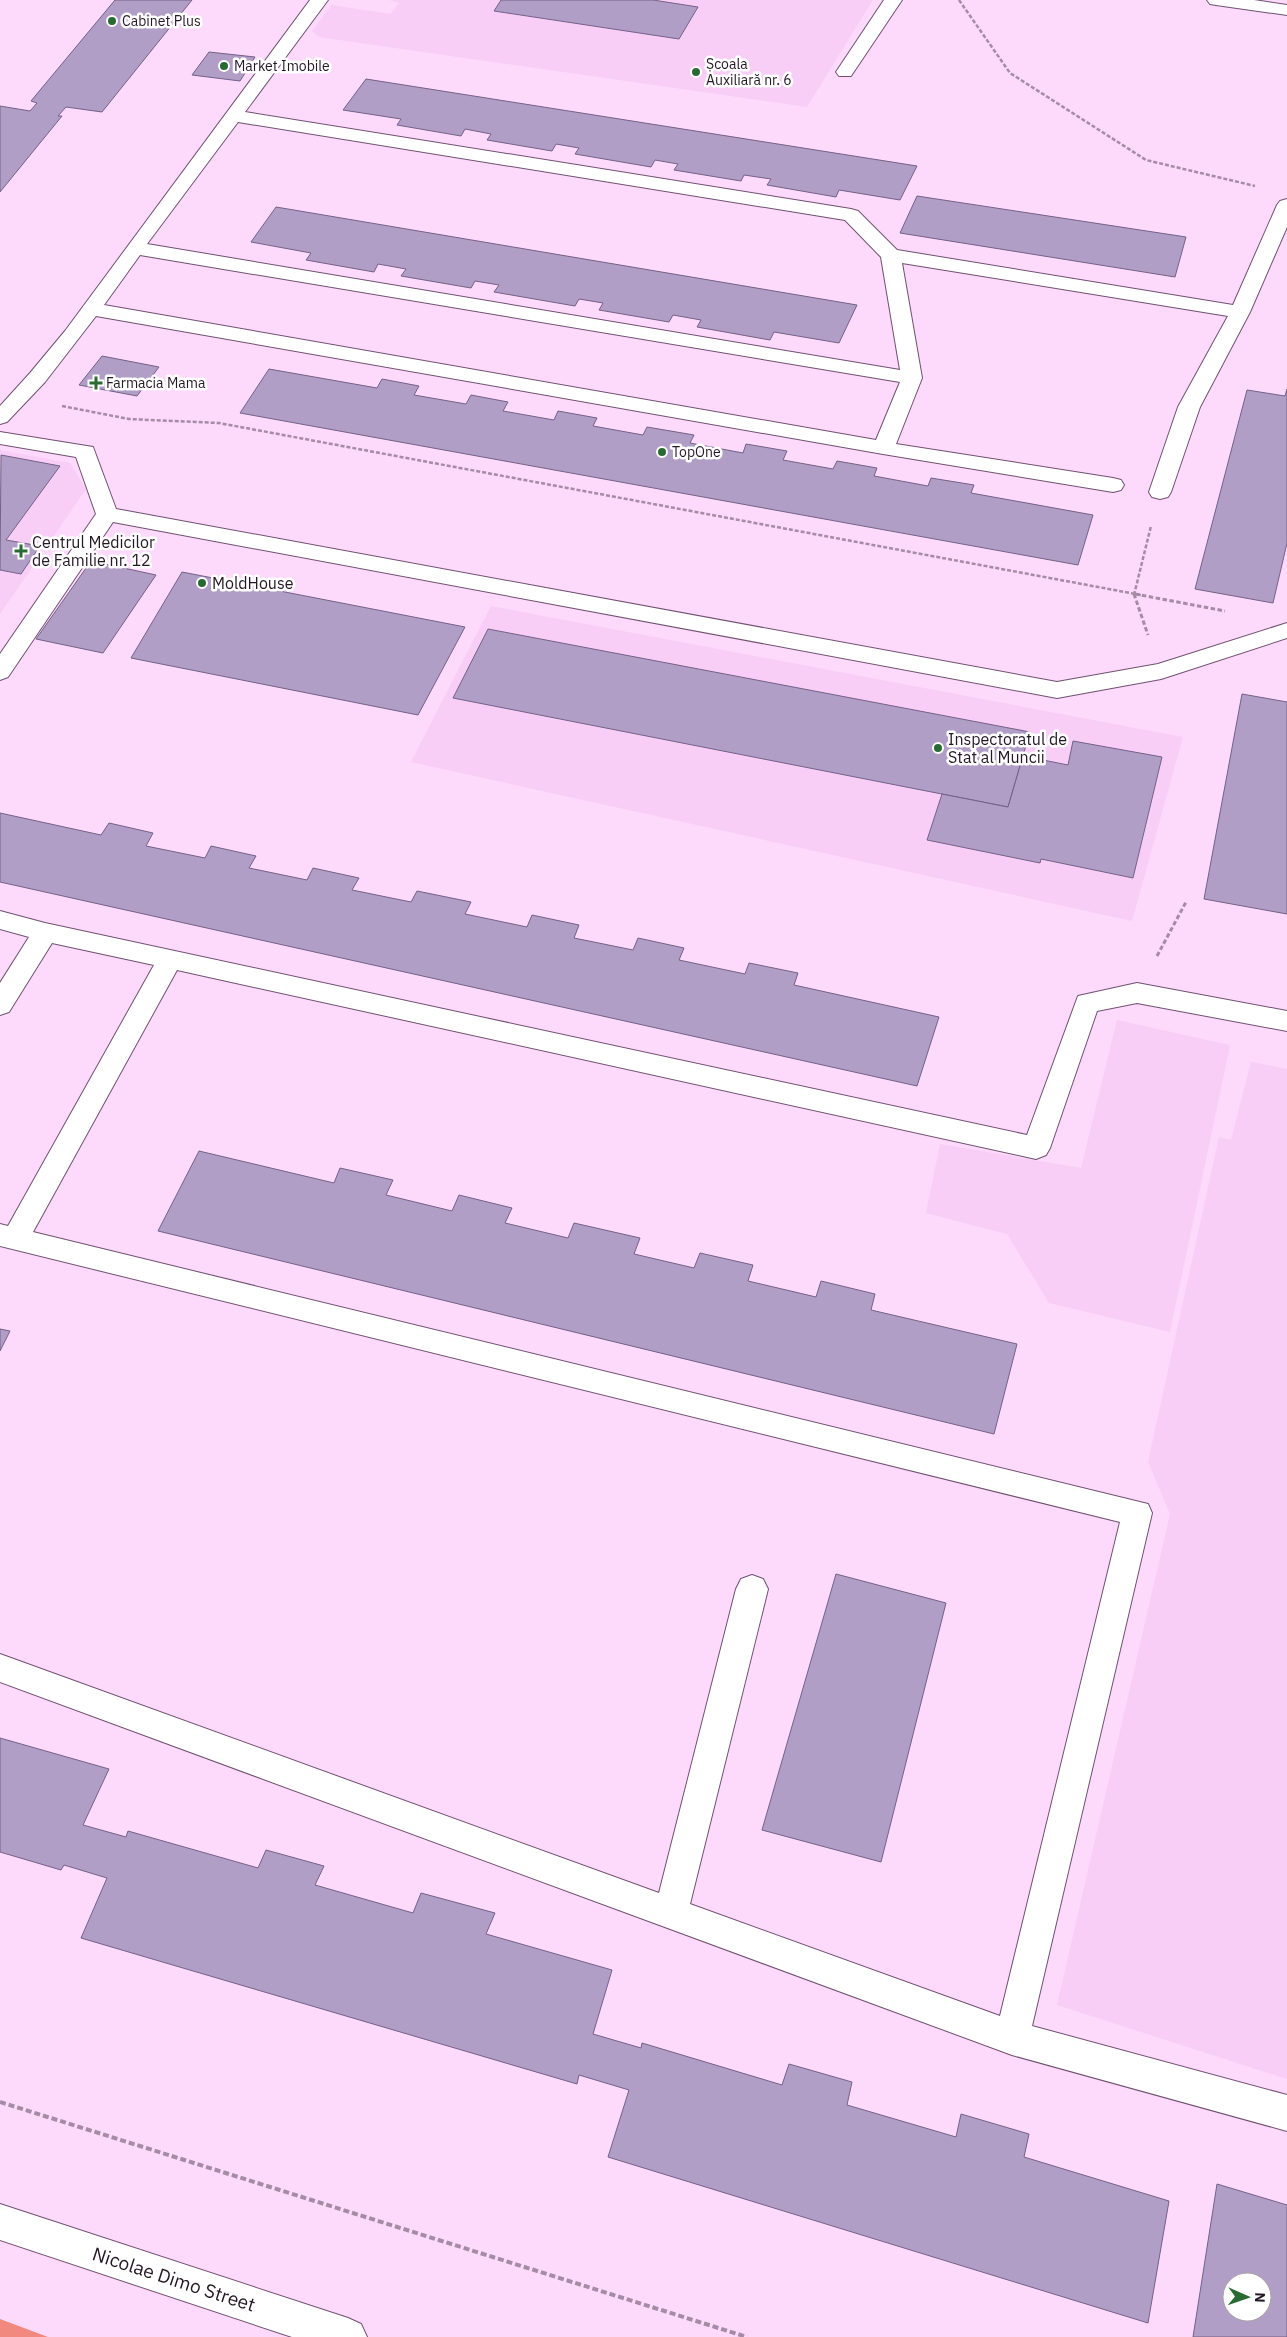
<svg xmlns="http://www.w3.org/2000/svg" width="1287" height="2337" viewBox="0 0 1287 2337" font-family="'IBM Plex Sans',sans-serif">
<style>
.built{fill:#f8cef7}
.forest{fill:#f2897f}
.building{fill:#b19ec6;stroke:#746187;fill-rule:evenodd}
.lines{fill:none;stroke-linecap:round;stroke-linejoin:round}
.service-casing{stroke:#705170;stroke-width:2}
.secondary-casing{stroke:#705170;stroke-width:2}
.path-far2{stroke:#a68ba5;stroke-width:2.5;stroke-dasharray:4 2;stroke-linecap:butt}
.path-far1{stroke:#a68ba5;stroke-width:3;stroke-dasharray:4.5 2.5;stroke-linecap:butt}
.path{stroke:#a68ba5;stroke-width:4;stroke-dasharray:6 3;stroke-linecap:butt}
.service{fill:#fff;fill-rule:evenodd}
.secondary{fill:#fff;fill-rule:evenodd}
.poi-dot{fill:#296a33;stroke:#fff;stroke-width:2}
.labels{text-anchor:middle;stroke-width:5;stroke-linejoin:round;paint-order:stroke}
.far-poi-label{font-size:14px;fill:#251825;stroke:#fff;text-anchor:start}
.poi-label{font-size:16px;fill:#251825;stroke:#fff;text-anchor:start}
.near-street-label{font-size:19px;fill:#251825;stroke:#fff}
</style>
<rect width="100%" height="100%" fill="#fdd9fc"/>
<g class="built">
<path d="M 389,0 L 873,0 L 807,107 L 319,37 L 312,31 L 332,5 L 390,14 L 399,3 Z"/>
<path d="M 0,450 L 70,463 L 86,489 L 0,614 Z"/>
<path d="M 491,606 L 1183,737 L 1132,921 L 411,762 Z"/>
<path d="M 1117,1020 L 1230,1045 L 1170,1332 L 1049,1303 L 1007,1234 L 926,1213 L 940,1144 L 1081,1168 Z"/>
<path d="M 1251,1062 L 1287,1069 L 1287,2079 L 1057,2005 L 1170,1514 L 1148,1462 L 1219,1137 L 1231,1140 Z"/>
</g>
<path class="forest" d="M 0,2319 L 48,2337 L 0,2337 Z"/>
<g class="building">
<path d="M 115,0 L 192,0 L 102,112 L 66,107 L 58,116 L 62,116 L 0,192 L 0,106 L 30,111 L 37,103 L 31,101 Z"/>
<path d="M 501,0 L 653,0 L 698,7 L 679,39 L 494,11 Z"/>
<path d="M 209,52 L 255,57 L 240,81 L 192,75 Z"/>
<path d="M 366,79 L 917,166 L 900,200 L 839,190 L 836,197 L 767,185 L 771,179 L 744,175 L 741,181 L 674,170 L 678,164 L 655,160 L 651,167 L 575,154 L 579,148 L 556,144 L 552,151 L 487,140 L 491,134 L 465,129 L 461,136 L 397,125 L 401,119 L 343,110 Z"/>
<path d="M 917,196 L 1186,237 L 1175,277 L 900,233 Z"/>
<path d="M 276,207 L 857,305 L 839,343 L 774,332 L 770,340 L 697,327 L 701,320 L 673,315 L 669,322 L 599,310 L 603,303 L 579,299 L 575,306 L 494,292 L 499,285 L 475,281 L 471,288 L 401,276 L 406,269 L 378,264 L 374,272 L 306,260 L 311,253 L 251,242 Z"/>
<path d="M 102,356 L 159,367 L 137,396 L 79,385 Z"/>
<path d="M 269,369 L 377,388 L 382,379 L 419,386 L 414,395 L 466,404 L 471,395 L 508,402 L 503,411 L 554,420 L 558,411 L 597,418 L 593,426 L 643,435 L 647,427 L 694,435 L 690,443 L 743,453 L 746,444 L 787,451 L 783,460 L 833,469 L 837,461 L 877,468 L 874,476 L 928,486 L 931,478 L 974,485 L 971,493 L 1093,515 L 1078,565 L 240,413 Z"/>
<path d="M 1287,389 L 1287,543 L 1273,603 L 1195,589 L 1247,390 L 1285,396 Z"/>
<path d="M 1,455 L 60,466 L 6,540 L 40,546 L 21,574 L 0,570 Z"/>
<path d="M 91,561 L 156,575 L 103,653 L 36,639 Z"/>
<path d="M 182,572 L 465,627 L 418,715 L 131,658 Z"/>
<path d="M 488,629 L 1030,732 L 1008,807 L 453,698 Z"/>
<path d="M 1242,694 L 1287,702 L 1287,914 L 1204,899 Z"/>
<path d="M 1073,741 L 1162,757 L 1133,878 L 1041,859 L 1040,863 L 927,840 L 942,794 L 1008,807 L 1023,756 L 1068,765 Z"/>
<path d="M 0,813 L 101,835 L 109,823 L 153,833 L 146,846 L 205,858 L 211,846 L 256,856 L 249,868 L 307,880 L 313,868 L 359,878 L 352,890 L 411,902 L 417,891 L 471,902 L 465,914 L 527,927 L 532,915 L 579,925 L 574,938 L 633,950 L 638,938 L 684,948 L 679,960 L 745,974 L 749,963 L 798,973 L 794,985 L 939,1017 L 917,1086 L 0,882 Z"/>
<path d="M 199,1151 L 334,1183 L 340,1168 L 393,1180 L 386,1195 L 452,1211 L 459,1195 L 512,1208 L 505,1223 L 568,1238 L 574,1223 L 640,1238 L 634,1254 L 694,1268 L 700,1253 L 753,1265 L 748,1281 L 816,1297 L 821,1281 L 875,1294 L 871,1310 L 1017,1344 L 994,1434 L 158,1231 Z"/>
<path d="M 0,1329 L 10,1331 L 0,1351 Z"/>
<path d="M 836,1574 L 946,1603 L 881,1862 L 762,1830 Z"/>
<path d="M 0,1738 L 109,1769 L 83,1825 L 126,1837 L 128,1831 L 258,1868 L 266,1850 L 324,1866 L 315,1885 L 413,1913 L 421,1893 L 495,1913 L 486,1934 L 612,1970 L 593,2034 L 641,2048 L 642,2043 L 782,2085 L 789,2064 L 852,2082 L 847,2105 L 956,2137 L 961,2114 L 1029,2134 L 1024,2157 L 1169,2201 L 1148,2323 L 608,2157 L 629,2090 L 579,2075 L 577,2084 L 81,1938 L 107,1878 L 64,1865 L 61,1870 L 0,1852 Z"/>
<path d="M 1217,2184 L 1287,2205 L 1287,2337 L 1193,2337 ZM 1232,2282 L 1262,2282 L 1262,2312 L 1232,2312 Z"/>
</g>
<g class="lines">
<g class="service-casing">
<g id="service">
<path d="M 310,0 L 328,0 L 245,112 L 851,209 L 858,211 L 897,250 L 1233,305 L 1277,205 L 1280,201 L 1287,199 L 1287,227 L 1250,312 L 1200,407 L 1171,492 L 1168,497 L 1160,499 L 1152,497 L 1149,492 L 1178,407 L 1228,316 L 902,263 L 922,378 L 896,444 L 1113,478 L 1121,480 L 1124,485 L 1121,490 L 1113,492 L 883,454 L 96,316 L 45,382 L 7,422 L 0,424 L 0,406 L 30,373 L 65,331 ZM 238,122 L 845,220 L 881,257 L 900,370 L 147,244 ZM 140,255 L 900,382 L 876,440 L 104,305 Z"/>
<path d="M 884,0 L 902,0 L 851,76 L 839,76 L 836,72 Z"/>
<path d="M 1207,0 L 1254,0 L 1287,5 L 1287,15 L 1216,5 L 1210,4 Z"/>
<path d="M 0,432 L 93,447 L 116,509 L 1057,682 L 1158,664 L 1287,623 L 1287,638 L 1161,679 L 1057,698 L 113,522 L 8,677 L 0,680 L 0,654 L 96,514 L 76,457 L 0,444 Z"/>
<path d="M 0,911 L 45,923 L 1027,1135 L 1078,996 L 1137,983 L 1287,1011 L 1287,1031 L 1137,1003 L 1097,1011 L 1050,1148 L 1046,1155 L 1036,1159 L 177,970 L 33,1232 L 1148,1504 L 1152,1513 L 1032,2026 L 1287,2095 L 1287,2131 L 1012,2055 L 0,1682 L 0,1654 L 659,1893 L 736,1589 L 741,1579 L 752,1575 L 763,1579 L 768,1589 L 690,1904 L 1000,2016 L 1120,1522 L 0,1246 L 0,1224 L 8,1226 L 154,965 L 52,943 L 9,1012 L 0,1015 L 0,983 L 29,937 L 0,929 Z"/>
</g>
</g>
<g class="secondary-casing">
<path id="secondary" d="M 0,2204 L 348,2318 L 361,2324 L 367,2337 L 292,2337 L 0,2240 Z"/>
</g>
<g class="path-far2">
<path d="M 959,0 L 1010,73 L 1146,160 L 1255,186"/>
<path d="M 62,406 L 129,419 L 219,423 L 1141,595"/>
<path d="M 1134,595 L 1151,526"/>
</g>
<g class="path-far1">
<path d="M 1134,594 L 1148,635"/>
<path d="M 1135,594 L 1225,611"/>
<path d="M 1157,956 L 1186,902"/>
</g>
<path class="path" d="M 0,2102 L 747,2337"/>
<use href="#service" class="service"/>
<use href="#secondary" class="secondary"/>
</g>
<g class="poi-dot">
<circle cx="112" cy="21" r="5"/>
<circle cx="224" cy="66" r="5"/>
<circle cx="696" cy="72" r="5"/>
<path d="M93.5 375.5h5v5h5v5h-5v5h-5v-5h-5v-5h5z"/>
<circle cx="662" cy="452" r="5"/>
<path d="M18.5 543.5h5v5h5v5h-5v5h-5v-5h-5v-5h5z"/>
<circle cx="202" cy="583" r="5"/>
<circle cx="938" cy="748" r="5"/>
</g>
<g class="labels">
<g class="far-poi-label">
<text x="122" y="26">Cabinet Plus</text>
<text x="706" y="69">Școala<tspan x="706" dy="16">Auxiliară nr. 6</tspan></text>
<text x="234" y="71">Market Imobile</text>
<text x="106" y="388">Farmacia Mama</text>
<text x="672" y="457">TopOne</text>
</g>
<g class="poi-label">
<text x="32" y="548">Centrul Medicilor<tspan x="32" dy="18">de Familie nr. 12</tspan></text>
<text x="212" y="589">MoldHouse</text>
<text x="948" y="745">Inspectoratul de<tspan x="948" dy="18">Stat al Muncii</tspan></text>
</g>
<g class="near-street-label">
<text transform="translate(174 2279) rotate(18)" y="7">Nicolae Dimo Street</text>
</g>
</g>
<g transform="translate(1247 2297) rotate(92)"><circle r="24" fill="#ffffff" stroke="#a8a3a8"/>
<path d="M0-4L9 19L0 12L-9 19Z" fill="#296a33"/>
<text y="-8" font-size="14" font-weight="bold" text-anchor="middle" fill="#251825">N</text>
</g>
</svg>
